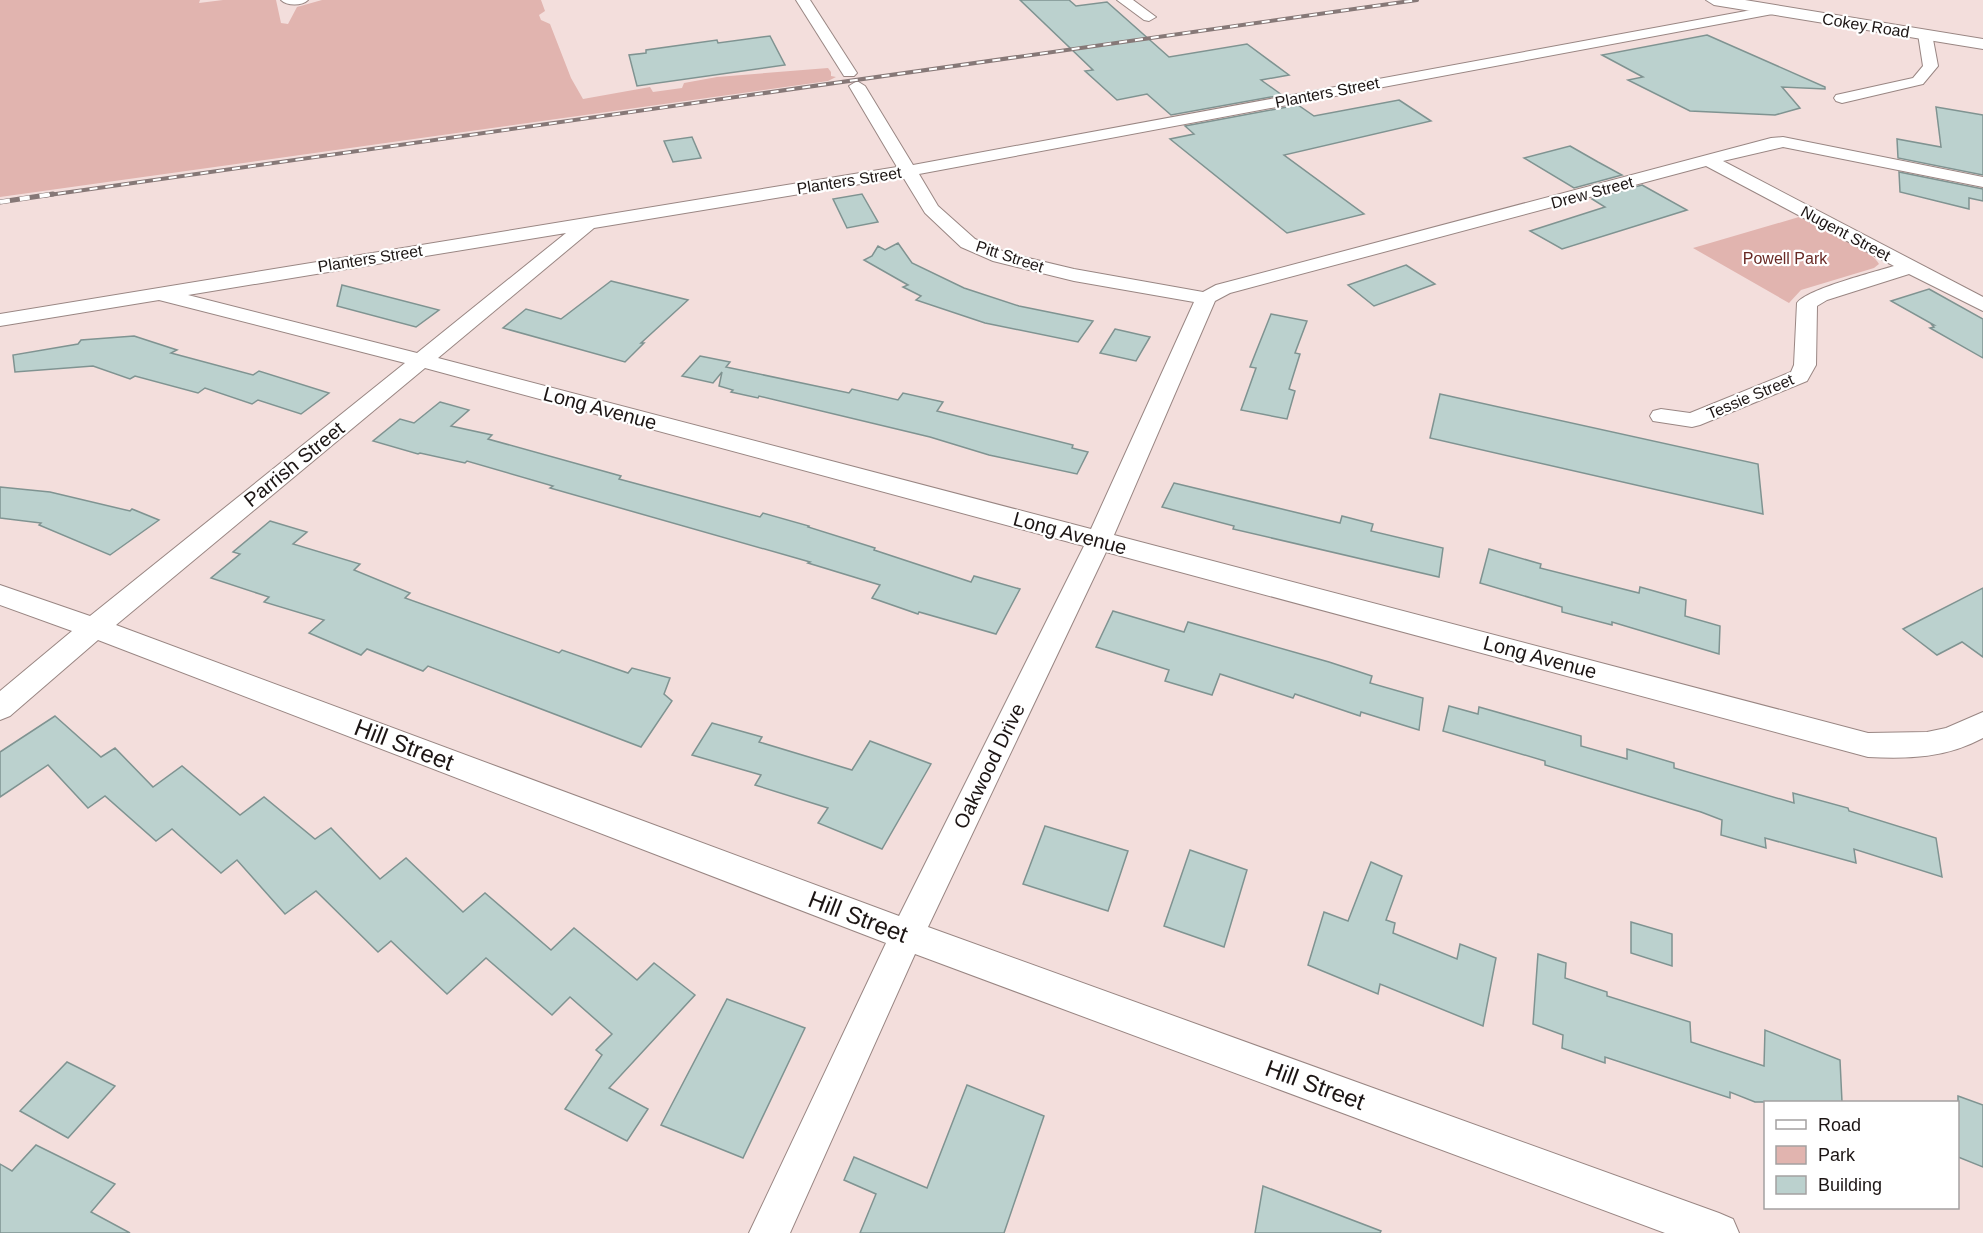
<svg xmlns="http://www.w3.org/2000/svg" width="1983" height="1233" viewBox="0 0 1983 1233" font-family="Arial,sans-serif">
<style>
.green{fill:#e1b4af}
.building{fill:#bbd1ce;stroke:#7f9391;stroke-width:1.5}
.lines{fill:none;stroke-linecap:round;stroke-linejoin:round}
.minor-casing{stroke:#998683;stroke-width:2}
.tertiary-casing{stroke:#998683;stroke-width:2}
.minor{fill:#fff;fill-rule:evenodd}
.tertiary{fill:#fff;fill-rule:evenodd}
.rail-far1-casing{stroke:#867877;stroke-width:4}
.rail-casing{stroke:#867877;stroke-width:5}
.rail-far1{stroke:#fff;stroke-width:2;stroke-dasharray:8;stroke-linecap:butt}
.rail{stroke:#fff;stroke-width:4;stroke-dasharray:10;stroke-linecap:butt}
.labels{text-anchor:middle;stroke-width:4.5;stroke-linejoin:round;paint-order:stroke}
.far-street-label{font-size:16px;fill:#1c1514;stroke:#fff}
.far-park-label{font-size:16px;fill:#692a25;stroke:#fff}
.street-label{font-size:20px;fill:#1c1514;stroke:#fff}
.near-street-label{font-size:24px;fill:#1c1514;stroke:#fff}
</style>
<rect width="100%" height="100%" fill="#f3dedc"/>
<g class="green">
<path d="M 0,0 L 200,0 L 199,3 L 223,0 L 276,0 L 281,23 L 288,24 L 297,7 L 322,0 L 541,0 L 545,11 L 539,15 L 541,20 L 550,24 L 571,78 L 583,99 L 650,87 L 653,92 L 682,88 L 684,83 L 717,77 L 828,68 L 831,72 L 831,76 L 836,77 L 828,81 L 0,197 Z"/>
<path d="M 1799,217 C 1818,226 1870,248 1879,264 L 1874,268 L 1801,290 L 1789,303 L 1693,248 Z"/>
</g>
<g class="building">
<path d="M 1020,0 L 1069,0 L 1076,6 L 1107,2 L 1169,57 L 1247,44 L 1289,75 L 1261,80 L 1282,95 L 1171,115 L 1147,94 L 1117,100 L 1085,71 L 1093,70 Z"/>
<path d="M 1707,35 L 1825,87 L 1825,89 L 1782,87 L 1800,108 L 1775,115 L 1690,111 L 1628,80 L 1643,77 L 1602,55 Z"/>
<path d="M 770,36 L 785,65 L 637,86 L 629,55 L 646,53 L 646,50 L 717,40 L 718,43 Z"/>
<path d="M 1399,100 L 1431,121 L 1284,155 L 1364,214 L 1287,233 L 1170,139 L 1194,134 L 1185,126 L 1298,105 L 1314,116 Z"/>
<path d="M 1936,107 L 1983,115 L 1983,175 L 1898,158 L 1897,139 L 1941,147 Z"/>
<path d="M 692,137 L 701,158 L 673,162 L 664,141 Z"/>
<path d="M 1570,146 L 1598,162 L 1622,175 L 1574,188 L 1524,158 Z"/>
<path d="M 1899,172 L 1983,189 L 1983,201 L 1969,198 L 1969,209 L 1900,192 Z"/>
<path d="M 1642,185 L 1687,210 L 1562,249 L 1530,231 L 1605,207 L 1592,199 Z"/>
<path d="M 862,194 L 878,222 L 847,228 L 833,199 Z"/>
<path d="M 898,243 L 912,263 L 964,288 L 1019,306 L 1093,321 L 1078,342 L 985,323 L 916,300 L 921,296 L 903,287 L 908,285 L 864,260 L 872,256 L 878,246 L 885,250 Z"/>
<path d="M 1406,265 L 1435,284 L 1374,306 L 1348,285 Z"/>
<path d="M 611,281 L 688,300 L 641,343 L 644,343 L 625,362 L 503,328 L 526,309 L 561,319 Z"/>
<path d="M 342,285 L 439,310 L 416,327 L 337,306 Z"/>
<path d="M 1929,289 L 1983,319 L 1983,358 L 1930,328 L 1934,327 L 1932,325 L 1934,325 L 1891,301 Z"/>
<path d="M 1271,314 L 1307,321 L 1295,353 L 1300,354 L 1289,389 L 1295,391 L 1287,419 L 1241,410 L 1256,368 L 1250,367 Z"/>
<path d="M 1115,329 L 1150,337 L 1136,361 L 1100,353 Z"/>
<path d="M 134,336 L 177,350 L 171,353 L 253,375 L 259,371 L 329,393 L 301,414 L 258,400 L 252,404 L 205,388 L 198,393 L 135,376 L 130,379 L 93,366 L 15,372 L 13,355 L 78,344 L 81,340 Z"/>
<path d="M 700,356 L 730,362 L 726,367 L 849,393 L 852,389 L 898,400 L 903,393 L 943,402 L 937,411 L 1073,445 L 1072,448 L 1088,452 L 1077,474 L 989,455 L 930,437 L 759,396 L 758,398 L 731,392 L 733,390 L 719,386 L 722,372 L 713,383 L 682,376 Z"/>
<path d="M 1440,394 L 1758,464 L 1763,514 L 1430,438 Z"/>
<path d="M 440,402 L 469,410 L 451,426 L 492,435 L 488,439 L 621,476 L 619,479 L 760,517 L 763,513 L 809,526 L 808,527 L 875,548 L 874,550 L 971,582 L 974,576 L 1020,589 L 996,634 L 919,612 L 918,614 L 872,598 L 880,585 L 808,563 L 810,562 L 550,488 L 553,486 L 467,461 L 465,463 L 420,453 L 418,454 L 373,441 L 400,419 L 414,423 Z"/>
<path d="M 1174,483 L 1340,523 L 1342,516 L 1373,524 L 1371,531 L 1443,548 L 1439,577 L 1233,529 L 1234,526 L 1162,507 Z"/>
<path d="M 0,487 L 50,492 L 130,511 L 132,509 L 159,520 L 110,555 L 39,525 L 41,523 L 0,518 Z"/>
<path d="M 270,521 L 307,532 L 293,544 L 360,564 L 354,570 L 410,593 L 405,598 L 559,653 L 562,650 L 628,673 L 632,668 L 670,678 L 664,694 L 672,701 L 641,747 L 428,666 L 423,671 L 367,649 L 361,655 L 309,633 L 324,620 L 264,602 L 269,597 L 211,578 L 240,554 L 233,552 Z"/>
<path d="M 1489,549 L 1541,564 L 1540,568 L 1639,593 L 1640,587 L 1686,600 L 1685,616 L 1720,626 L 1719,654 L 1612,622 L 1612,625 L 1562,612 L 1562,607 L 1480,583 Z"/>
<path d="M 1983,588 L 1983,657 L 1962,642 L 1937,655 L 1903,629 Z"/>
<path d="M 1113,611 L 1184,632 L 1188,622 L 1329,662 L 1372,676 L 1370,683 L 1423,698 L 1419,730 L 1361,712 L 1360,716 L 1295,694 L 1293,698 L 1220,674 L 1212,695 L 1165,681 L 1169,670 L 1096,647 Z"/>
<path d="M 1449,706 L 1478,714 L 1479,707 L 1581,736 L 1581,746 L 1627,759 L 1627,749 L 1674,763 L 1674,768 L 1794,803 L 1793,793 L 1848,808 L 1849,811 L 1936,838 L 1942,877 L 1854,849 L 1856,863 L 1765,838 L 1766,848 L 1721,835 L 1722,820 L 1701,812 L 1545,765 L 1545,761 L 1443,731 Z"/>
<path d="M 55,716 L 101,757 L 115,748 L 153,787 L 182,766 L 240,815 L 264,797 L 315,839 L 331,828 L 380,879 L 406,858 L 463,912 L 485,893 L 551,950 L 574,928 L 637,980 L 654,963 L 695,995 L 609,1088 L 648,1109 L 627,1141 L 565,1109 L 602,1055 L 596,1050 L 612,1034 L 570,997 L 552,1015 L 486,958 L 447,994 L 391,941 L 378,952 L 316,891 L 285,914 L 237,860 L 221,873 L 172,829 L 156,841 L 105,796 L 88,808 L 48,765 L 0,797 L 0,752 Z"/>
<path d="M 712,723 L 762,737 L 759,742 L 852,770 L 870,741 L 931,764 L 882,849 L 818,823 L 828,808 L 755,785 L 761,775 L 692,755 Z"/>
<path d="M 1045,826 L 1128,851 L 1108,911 L 1023,884 Z"/>
<path d="M 1190,850 L 1247,870 L 1224,947 L 1164,926 Z"/>
<path d="M 1371,862 L 1402,876 L 1386,920 L 1395,923 L 1393,933 L 1457,959 L 1460,944 L 1496,958 L 1483,1026 L 1380,984 L 1378,994 L 1308,965 L 1324,912 L 1348,921 Z"/>
<path d="M 1631,922 L 1672,934 L 1672,966 L 1631,953 Z"/>
<path d="M 1538,954 L 1566,963 L 1565,978 L 1607,992 L 1607,996 L 1690,1022 L 1691,1042 L 1764,1066 L 1765,1030 L 1840,1060 L 1842,1102 L 1755,1102 L 1730,1092 L 1730,1098 L 1605,1057 L 1605,1063 L 1562,1048 L 1563,1035 L 1533,1024 Z"/>
<path d="M 727,999 L 805,1028 L 743,1158 L 661,1125 Z"/>
<path d="M 67,1062 L 115,1086 L 68,1138 L 20,1111 Z"/>
<path d="M 967,1085 L 1044,1116 L 1004,1233 L 860,1233 L 876,1194 L 844,1180 L 854,1157 L 927,1188 Z"/>
<path d="M 1958,1096 L 1983,1105 L 1983,1167 L 1958,1157 Z"/>
<path d="M 36,1145 L 115,1184 L 91,1212 L 130,1233 L 0,1233 L 0,1164 L 12,1171 Z"/>
<path d="M 1263,1186 L 1381,1231 L 1380,1233 L 1255,1233 Z"/>
</g>
<g class="lines">
<g class="minor-casing">
<g id="minor">
<path d="M 281,0 L 308,0 C 302,6 287,6 281,0 Z"/>
<path d="M 796,0 L 810,0 L 857,73 L 854,76 L 844,76 Z"/>
<path d="M 1117,0 L 1133,0 L 1156,17 L 1149,21 L 1144,20 Z"/>
<path d="M 1773,6 L 1780,10 L 1778,13 L 919,174 L 938,206 L 975,239 L 1007,253 L 1074,269 L 1203,292 L 1216,285 L 1771,138 L 1783,137 L 1983,177 L 1983,187 L 1783,147 L 1723,161 L 1983,297 L 1983,311 L 1909,274 L 1827,300 L 1817,306 L 1816,365 L 1807,381 L 1700,425 L 1692,427 L 1653,421 L 1650,416 L 1653,411 L 1661,409 L 1690,413 L 1791,372 L 1794,365 L 1797,303 C 1807,289 1875,272 1894,266 L 1706,166 L 1230,293 L 1215,301 L 1114,535 L 1868,733 L 1927,732 L 1946,728 L 1983,712 L 1983,738 C 1946,758 1909,759 1868,757 L 1106,552 L 928,927 L 1719,1213 L 1733,1219 L 1739,1233 L 1665,1233 L 915,954 L 790,1233 L 749,1233 L 886,943 L 98,640 L 10,716 L 0,720 L 0,691 L 72,631 L 0,605 L 0,585 L 90,616 L 405,363 L 159,300 L 0,326 L 0,314 L 897,167 L 849,86 L 857,81 L 865,86 L 913,165 ZM 903,177 L 925,213 L 961,247 L 993,261 L 1074,281 L 1194,302 L 1091,529 L 438,358 L 594,228 ZM 566,233 L 417,353 L 188,295 ZM 425,368 L 1084,546 L 899,916 L 116,625 Z"/>
<path d="M 1925,30 L 1932,34 L 1938,66 L 1923,84 L 1842,103 L 1836,101 L 1834,98 L 1836,95 L 1913,78 L 1923,66 L 1918,34 Z"/>
</g>
</g>
<g class="tertiary-casing">
<path id="tertiary" d="M 1706,0 L 1745,0 L 1983,39 L 1983,49 L 1714,5 Z"/>
</g>
<use href="#minor" class="minor"/>
<use href="#tertiary" class="tertiary"/>
<g class="rail-far1-casing">
<path id="rail-far1" d="M 42,196 L 1417,0"/>
</g>
<g class="rail-casing">
<path id="rail" d="M 0,202 L 53,194"/>
</g>
<use href="#rail-far1" class="rail-far1"/>
<use href="#rail" class="rail"/>
</g>
<g class="labels">
<g class="far-street-label">
<text transform="translate(1866 25) rotate(9)" y="6">Cokey Road</text>
<text transform="translate(1327 92) rotate(-11)" y="6">Planters Street</text>
<text transform="translate(849 180) rotate(-9)" y="6">Planters Street</text>
<text transform="translate(1592 192) rotate(-15)" y="6">Drew Street</text>
<text transform="translate(1846 233) rotate(28)" y="6">Nugent Street</text>
<text transform="translate(1010 256) rotate(18)" y="6">Pitt Street</text>
<text transform="translate(370 258) rotate(-9)" y="6">Planters Street</text>
<text transform="translate(1750 396) rotate(-23)" y="6">Tessie Street</text>
</g>
<g class="far-park-label">
<text x="1785" y="264">Powell Park</text>
</g>
<g class="street-label">
<text transform="translate(600 408) rotate(15)" y="7">Long Avenue</text>
<text transform="translate(294 464) rotate(-39)" y="7">Parrish Street</text>
<text transform="translate(1070 533) rotate(15)" y="7">Long Avenue</text>
<text transform="translate(1540 657) rotate(15)" y="7">Long Avenue</text>
<text transform="translate(989 766) rotate(-64)" y="7">Oakwood Drive</text>
</g>
<g class="near-street-label">
<text transform="translate(404 745) rotate(21)" y="8">Hill Street</text>
<text transform="translate(858 917) rotate(21)" y="8">Hill Street</text>
<text transform="translate(1315 1085) rotate(20)" y="8">Hill Street</text>
</g>
</g>
<rect x="1764" y="1101" width="195" height="108" fill="#ffffff" stroke="#a4a1a1" stroke-width="1.5"/>
<rect x="1776" y="1120" width="30" height="9" fill="#ffffff" stroke="#a4a1a1" stroke-width="1.5"/>
<text x="1818" y="1131" font-size="18" fill="#1c1514">Road</text>
<rect x="1776" y="1146" width="30" height="18" fill="#e1b4af" stroke="#a4a1a1" stroke-width="1.5"/>
<text x="1818" y="1161" font-size="18" fill="#1c1514">Park</text>
<rect x="1776" y="1176" width="30" height="18" fill="#bbd1ce" stroke="#a4a1a1" stroke-width="1.5"/>
<text x="1818" y="1191" font-size="18" fill="#1c1514">Building</text>
</svg>
